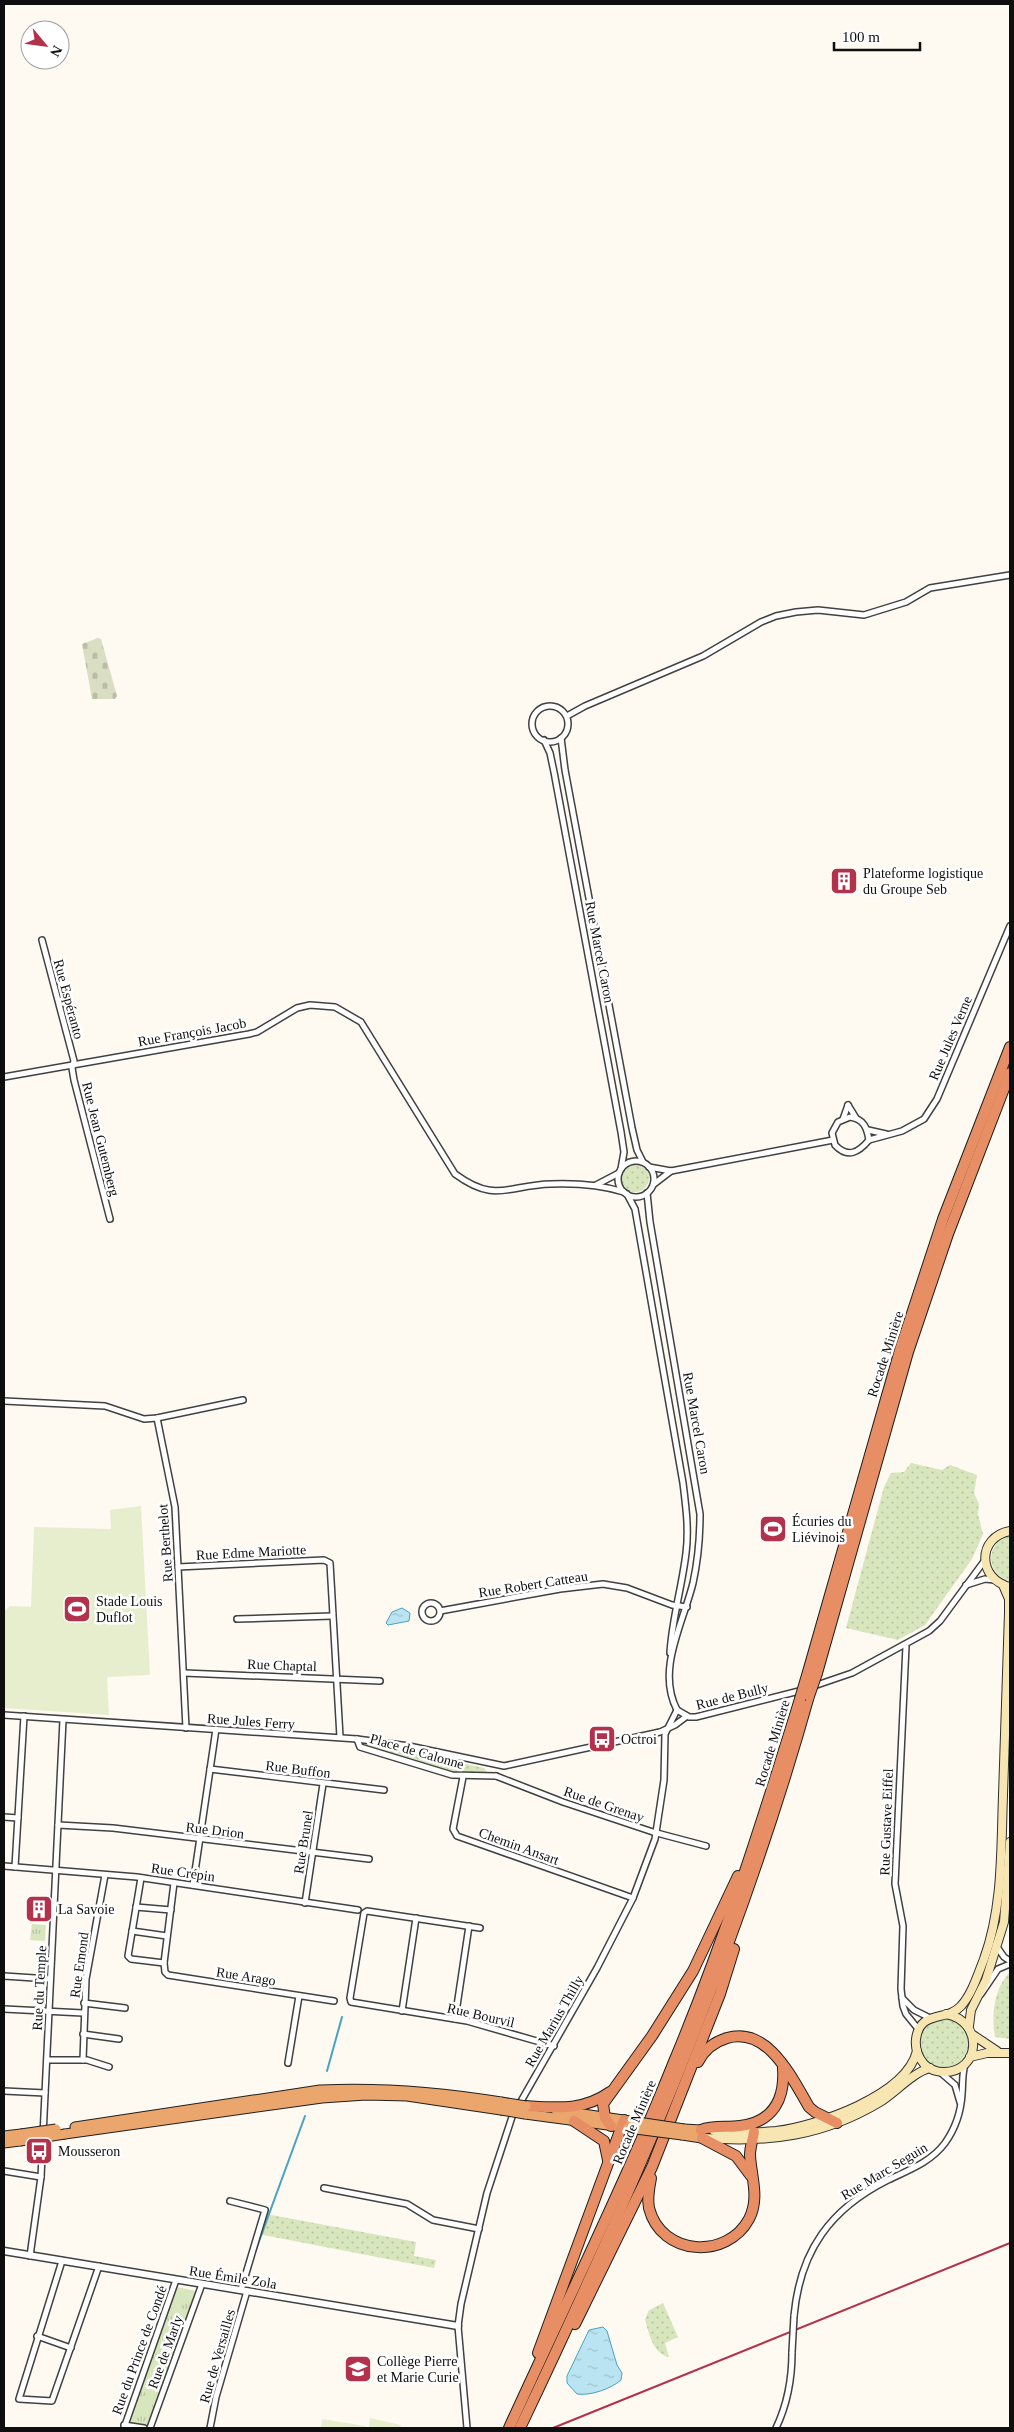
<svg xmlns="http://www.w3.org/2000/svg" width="1014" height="2432" viewBox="0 0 1014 2432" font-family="Georgia,serif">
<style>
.grass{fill:url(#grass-dots)}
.cemetery{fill:url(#cemetery-stones)}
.park{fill:url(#park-tufts)}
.pitch{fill:#e7eece}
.water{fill:url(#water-ripples);stroke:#47a3c2}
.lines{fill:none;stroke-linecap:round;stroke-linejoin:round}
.stream{stroke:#47a3c2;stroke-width:2}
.minor-casing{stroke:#414141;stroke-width:8}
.tertiary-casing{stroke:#414141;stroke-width:9}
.secondary-casing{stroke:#303030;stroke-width:10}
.trunk-casing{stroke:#1f1f1f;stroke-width:11}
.motorway-casing{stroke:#1f1f1f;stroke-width:12}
.minor{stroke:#fff;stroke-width:5}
.tertiary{stroke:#fff;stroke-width:6}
.secondary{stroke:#f8e6b2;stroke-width:8}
.trunk{stroke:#eaa66c;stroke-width:9}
.motorway{stroke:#e78e65;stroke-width:10}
.rail{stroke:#b3324b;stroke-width:2}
.minor-bridge-casing{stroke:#414141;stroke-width:8;stroke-linecap:butt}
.trunk-bridge-casing{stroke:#1f1f1f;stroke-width:11;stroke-linecap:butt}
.motorway-bridge-casing{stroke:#1f1f1f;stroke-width:12;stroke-linecap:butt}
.minor-bridge{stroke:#fff;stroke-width:5}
.trunk-bridge{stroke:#eaa66c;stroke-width:9}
.motorway-bridge{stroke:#e78e65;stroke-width:10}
.labels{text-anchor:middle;stroke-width:5;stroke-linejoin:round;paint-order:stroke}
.poi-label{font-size:14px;fill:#0e0e0e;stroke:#fff;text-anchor:start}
.street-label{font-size:14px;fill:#0e0e0e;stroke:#fff}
</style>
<defs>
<pattern id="grass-dots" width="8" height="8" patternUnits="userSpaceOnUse" patternTransform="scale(1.25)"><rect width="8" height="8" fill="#d8e6bd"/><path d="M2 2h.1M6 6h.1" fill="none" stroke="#b8c4a1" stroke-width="1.8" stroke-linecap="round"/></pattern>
<pattern id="cemetery-stones" width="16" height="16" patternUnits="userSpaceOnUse" patternTransform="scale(1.25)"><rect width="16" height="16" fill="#dadfc3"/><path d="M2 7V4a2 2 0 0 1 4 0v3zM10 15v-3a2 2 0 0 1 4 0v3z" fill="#babea6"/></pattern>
<pattern id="park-tufts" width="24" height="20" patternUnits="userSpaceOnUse" patternTransform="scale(1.25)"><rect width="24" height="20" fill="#d8e6bd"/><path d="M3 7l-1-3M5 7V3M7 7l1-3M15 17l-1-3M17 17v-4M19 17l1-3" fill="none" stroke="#b8c4a1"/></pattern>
<pattern id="water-ripples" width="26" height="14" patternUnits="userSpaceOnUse" patternTransform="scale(1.25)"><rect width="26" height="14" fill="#bae4f1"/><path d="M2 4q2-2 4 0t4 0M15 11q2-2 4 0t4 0" fill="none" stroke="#9fc2cd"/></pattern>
</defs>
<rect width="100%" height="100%" fill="#fef9f1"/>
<g class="grass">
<circle cx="635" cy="1178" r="14"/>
<path d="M 911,1463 L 942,1470 L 950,1465 L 977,1475 L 974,1493 L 979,1504 L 978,1514 L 983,1534 L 972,1559 L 925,1625 L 898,1640 L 846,1628 L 884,1487 L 891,1473 L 904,1472 Z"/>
<path d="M 1010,1535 L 1010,1581 C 985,1575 985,1542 1010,1535 Z"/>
<path d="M 366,1744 L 411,1751 L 484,1768 L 489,1775 L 453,1774 L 365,1747 Z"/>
<path d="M 1010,1972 L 1010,2039 L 995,2037 C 991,2015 994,1988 1010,1972 Z"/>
<circle cx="944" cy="2043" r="25"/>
<path d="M 266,2214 L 416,2242 L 414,2256 L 436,2260 L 434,2268 L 258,2234 Z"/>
<path d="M 663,2303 L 678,2337 L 665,2343 L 669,2357 C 654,2355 648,2332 645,2319 L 649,2310 Z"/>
</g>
<path class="cemetery" d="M 98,638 L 101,639 L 117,696 L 115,699 L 92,699 L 82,644 Z"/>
<g class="park">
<path d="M 32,1924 L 46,1925 L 45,1941 L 30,1940 Z"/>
<path d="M 172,2286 L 196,2291 L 149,2428 L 126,2428 Z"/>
</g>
<g class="pitch">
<path d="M 141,1506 L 150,1675 L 107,1677 L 109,1715 L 4,1708 L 4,1611 L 10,1606 L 31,1607 L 34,1527 L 111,1529 L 110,1510 Z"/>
<path d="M 370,2418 L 401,2425 L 400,2428 L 369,2428 Z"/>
<path d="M 322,2419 L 365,2426 L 365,2428 L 321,2428 Z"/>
</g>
<g class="water">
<path d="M 402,1608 L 410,1613 L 409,1621 L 388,1625 L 386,1623 L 392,1612 Z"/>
<path d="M 603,2327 L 607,2331 L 617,2365 L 622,2373 L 621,2380 C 611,2389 590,2396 577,2394 L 567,2383 L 567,2376 L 589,2330 Z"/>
</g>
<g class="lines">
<g class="stream">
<path d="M 327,2071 L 342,2017"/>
<path d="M 254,2255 L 305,2116"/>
</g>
<g class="minor-casing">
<g id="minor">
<circle cx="550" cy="724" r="18"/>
<path d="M 567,716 L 585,706 L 703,656 L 761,622 L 776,616 L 796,612 L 818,610 L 864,615 L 906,602 L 930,588 L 1010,575"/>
<path d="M 561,738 L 565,770 L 632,1128 L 637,1150 L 643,1162"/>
<path d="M 544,740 L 550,753 L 554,772 L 621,1132 L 624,1152 L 621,1169"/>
<path d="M 42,940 L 74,1061 L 72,1068 L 74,1080 L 110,1219"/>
<path d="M 4,1077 L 249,1034 L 257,1032 L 297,1008 L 310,1005 L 335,1007 L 361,1022 L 455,1174 C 496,1204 508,1185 551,1184 C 576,1183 601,1185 624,1192"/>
<path d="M 848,1105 L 856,1118"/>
<path d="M 850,1117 C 864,1119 867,1128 869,1140 C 859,1152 848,1159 835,1145 L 832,1133 L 838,1122 Z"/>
<path d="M 843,1119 L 848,1105"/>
<path d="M 868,1130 L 886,1134"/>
<path d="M 869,1140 L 902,1131 L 924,1119 L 937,1099 L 1010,926"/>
<circle cx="636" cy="1179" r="18"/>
<path d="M 649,1167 L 671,1171 L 833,1140"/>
<path d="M 654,1184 L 671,1171"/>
<path d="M 596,1185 L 619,1173"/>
<path d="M 647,1193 L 650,1222 L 700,1514 C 700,1537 698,1560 693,1583 C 683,1624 656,1670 677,1710"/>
<path d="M 627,1194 L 635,1209 L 683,1483 C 686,1507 689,1530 686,1553 C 682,1587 672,1619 670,1653"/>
<path d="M 4,1401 L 105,1406 L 144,1419 L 157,1418 L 243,1400"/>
<path d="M 157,1418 L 175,1507 L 186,1728"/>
<path d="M 178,1567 L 324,1560 L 330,1563 L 340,1737"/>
<path d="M 966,1585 L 985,1579 L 995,1580"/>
<circle cx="431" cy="1612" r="9"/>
<path d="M 440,1611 L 560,1589 L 603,1584 L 627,1588 L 672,1605 L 687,1607"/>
<path d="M 237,1619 L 332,1616"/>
<path d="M 906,1646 L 895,1884 L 903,1926 L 901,1989 L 903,2006 L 906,2014 L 919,2030"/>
<path d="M 184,1673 L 380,1681"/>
<path d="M 811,1687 L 852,1673 L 929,1631 L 940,1621 L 985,1560"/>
<path d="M 677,1710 L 689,1717 L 696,1717 L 803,1690"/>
<path d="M 4,1715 L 357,1739 L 409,1746 L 504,1766 L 660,1732 L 675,1725 L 687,1716"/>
<path d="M 357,1739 L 360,1747 L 452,1775 L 496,1776"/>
<path d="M 210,1769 L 384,1790"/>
<path d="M 496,1776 L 563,1802 L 653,1832 L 706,1846"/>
<path d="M 463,1777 L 453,1829 L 457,1836 L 633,1898"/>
<path d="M 4,1817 L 18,1818"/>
<path d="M 58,1825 L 113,1828 L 369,1859"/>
<path d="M 4,1866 L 137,1877 L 358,1910"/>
<path d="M 15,1867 L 24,1716"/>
<path d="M 141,1878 L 128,1956 L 131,1959 L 164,1963"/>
<path d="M 174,1883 L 164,1963 L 165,1972 L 168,1975 L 334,2001"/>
<path d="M 193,1885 L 216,1729"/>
<path d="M 305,1903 L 323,1784"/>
<path d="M 136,1907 L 171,1910"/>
<path d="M 480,1928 L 367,1911 L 364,1913 L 350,1998 L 351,2002 L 467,2021 L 554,2046"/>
<path d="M 132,1931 L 167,1936"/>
<path d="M 997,1947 L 1004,1957 L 1010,1961"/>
<path d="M 4,1976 L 50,1979"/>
<path d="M 981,1994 L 998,1969 L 1010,1964"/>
<path d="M 902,1998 L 914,2010 L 930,2018"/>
<path d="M 84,2003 L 125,2008"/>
<path d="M 4,2009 L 83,2013"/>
<path d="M 402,2011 L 416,1918"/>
<path d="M 455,2019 L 469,1926"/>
<path d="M 83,2034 L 119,2039"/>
<path d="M 47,2060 L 87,2060 L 109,2067"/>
<path d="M 83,2060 L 86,1979 L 105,1875"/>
<path d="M 288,2063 L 299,1996"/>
<path d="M 940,2072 L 955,2085 L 960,2102"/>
<path d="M 4,2091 L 45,2093"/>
<path d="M 4,2171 L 41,2177"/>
<path d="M 324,2188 L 407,2204 L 433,2220 L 479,2229"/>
<path d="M 230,2201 L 265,2210 L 241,2290"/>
<path d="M 30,2256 L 41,2177 L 63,1720"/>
<path d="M 62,2261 L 19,2399 L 52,2401 L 99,2266"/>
<path d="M 794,2316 C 800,2251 830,2209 888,2180 C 909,2170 931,2162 945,2143 C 955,2129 961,2111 962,2094 C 963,2083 962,2074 965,2064"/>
<path d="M 37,2336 L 71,2348"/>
<path d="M 124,2425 L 144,2428"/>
<path d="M 124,2428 L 176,2280"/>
<path d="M 150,2428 L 202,2284"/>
<path d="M 210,2428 L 216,2397 L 247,2291"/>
<path d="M 467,2428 L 458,2326 L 461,2304 L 487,2193 L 512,2117 L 597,1968 L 633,1898 L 655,1839 L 664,1780 L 665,1734 L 677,1710"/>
<path d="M 776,2428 C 788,2403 792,2379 792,2352"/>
</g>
</g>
<g class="tertiary-casing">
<path id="tertiary" d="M 4,2251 L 458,2326"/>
</g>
<g class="secondary-casing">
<g id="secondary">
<path d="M 1010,1531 C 977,1537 977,1579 1010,1587"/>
<path d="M 946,2014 C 984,2021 981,2072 944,2072 C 937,2072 929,2069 924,2064 C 918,2057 915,2048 916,2039 C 920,2009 947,2022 961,2006 C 972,1994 978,1974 984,1959 C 1003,1907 1001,1849 1003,1795 C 1005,1734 1007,1674 1009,1613 L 1009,1599 L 1003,1585"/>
<path d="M 969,2026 L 971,2010 L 986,1980 L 1004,1922 L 1010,1842"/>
<path d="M 973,2035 L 997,2051"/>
<path d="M 970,2057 L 987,2053 L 1010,2053"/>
<path d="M 714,2131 C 735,2133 755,2133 776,2131 C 816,2126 906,2096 917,2051"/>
<path d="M 704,2138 C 770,2143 823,2136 880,2102 C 896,2092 912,2073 930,2068"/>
</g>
</g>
<g class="trunk-casing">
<g id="trunk">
<path d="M 556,2110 L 630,2121"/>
<path d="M 525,2114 L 615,2126"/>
<path d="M 75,2127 L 320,2090 C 382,2087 440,2092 501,2102"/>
<path d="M 684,2129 L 701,2130"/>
<path d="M 65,2134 L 322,2098 L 366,2095 L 407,2096 L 501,2110"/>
<path d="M 682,2135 L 702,2138"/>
<path d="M 4,2136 L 21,2134"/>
<path d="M 4,2143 L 20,2141"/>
</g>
</g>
<g class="motorway-casing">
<g id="motorway">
<path d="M 808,1672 L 900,1350 L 943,1219 L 1010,1047"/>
<path d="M 817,1673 L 908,1352 L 948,1234 L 1010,1073"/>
<path d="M 698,2062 C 704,2050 714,2042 727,2038 C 768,2026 792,2078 809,2107 L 815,2112 L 837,2123"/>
<path d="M 526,2106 C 558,2108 583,2111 610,2092"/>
<path d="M 574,2121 L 604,2141 L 608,2160"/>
<path d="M 611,2126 L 605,2118 L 603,2104 L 652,2036 L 693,1971 L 738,1876"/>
<path d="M 701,2130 C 713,2125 727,2128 740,2126 C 774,2122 785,2098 783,2068"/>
<path d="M 702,2138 L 736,2156 L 751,2176"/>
<path d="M 651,2178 C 649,2188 647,2198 649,2208 C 661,2256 727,2260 749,2219 C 760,2198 751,2176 750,2155 C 750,2147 753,2139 754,2132"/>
<path d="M 575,2324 L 652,2167 L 720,1994 L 734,1949"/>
<path d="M 538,2353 L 624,2120"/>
<path d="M 509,2428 C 564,2307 623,2188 673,2064 C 723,1945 762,1822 800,1699"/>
<path d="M 520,2428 C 633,2191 738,1949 809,1696"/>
</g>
</g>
<use href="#minor" class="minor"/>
<use href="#tertiary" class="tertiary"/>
<use href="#secondary" class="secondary"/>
<use href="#trunk" class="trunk"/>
<use href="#motorway" class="motorway"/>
<path class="rail" d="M 553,2428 L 1010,2243"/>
<g class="minor-bridge-casing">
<path id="minor-bridge" d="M 792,2352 L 794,2316"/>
</g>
<g class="trunk-bridge-casing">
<g id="trunk-bridge">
<path d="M 501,2102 L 526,2106"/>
<path d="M 501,2110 L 525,2114"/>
<path d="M 631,2121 L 684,2129"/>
<path d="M 628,2128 L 682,2135"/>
<path d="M 21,2134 L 56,2129"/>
<path d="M 20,2141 L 65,2134"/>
</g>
</g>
<g class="motorway-bridge-casing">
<g id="motorway-bridge">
<path d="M 809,1696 L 817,1673"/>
<path d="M 800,1699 L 808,1672"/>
</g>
</g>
<use href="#minor-bridge" class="minor-bridge"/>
<use href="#trunk-bridge" class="trunk-bridge"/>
<use href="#motorway-bridge" class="motorway-bridge"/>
</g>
<defs>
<g id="building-square" transform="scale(1.4375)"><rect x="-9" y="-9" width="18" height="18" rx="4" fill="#b3324b" stroke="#fff"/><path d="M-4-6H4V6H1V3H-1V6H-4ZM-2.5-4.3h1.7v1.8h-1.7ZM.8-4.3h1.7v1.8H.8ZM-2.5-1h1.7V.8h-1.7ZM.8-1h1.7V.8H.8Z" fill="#fff"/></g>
<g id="stadium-square" transform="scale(1.4375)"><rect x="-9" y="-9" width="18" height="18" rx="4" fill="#b3324b" stroke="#fff"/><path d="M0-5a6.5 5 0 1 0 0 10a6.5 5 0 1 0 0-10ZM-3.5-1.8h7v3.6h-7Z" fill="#fff"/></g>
<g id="bus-square" transform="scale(1.4375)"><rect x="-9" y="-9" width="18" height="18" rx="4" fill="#b3324b" stroke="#fff"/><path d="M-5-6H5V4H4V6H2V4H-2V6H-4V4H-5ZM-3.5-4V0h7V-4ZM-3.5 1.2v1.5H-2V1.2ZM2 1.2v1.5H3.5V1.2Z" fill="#fff"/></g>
<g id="school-square" transform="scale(1.4375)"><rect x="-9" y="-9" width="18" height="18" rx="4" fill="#b3324b" stroke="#fff"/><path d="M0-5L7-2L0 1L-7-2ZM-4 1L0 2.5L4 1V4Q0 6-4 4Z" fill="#fff"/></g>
</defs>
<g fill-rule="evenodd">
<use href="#building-square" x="844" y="881"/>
<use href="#stadium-square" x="773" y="1529"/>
<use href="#stadium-square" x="77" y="1609"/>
<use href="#bus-square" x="602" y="1739"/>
<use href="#building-square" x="39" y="1909"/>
<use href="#bus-square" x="39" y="2151"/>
<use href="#school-square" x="358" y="2369"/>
</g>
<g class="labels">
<g class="poi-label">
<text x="863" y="878">Plateforme logistique<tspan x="863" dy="16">du Groupe Seb</tspan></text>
<text x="792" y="1526">Écuries du<tspan x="792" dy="16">Liévinois</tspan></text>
<text x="96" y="1606">Stade Louis<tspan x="96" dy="16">Duflot</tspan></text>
<text x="621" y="1744">Octroi</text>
<text x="58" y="1914">La Savoie</text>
<text x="58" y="2156">Mousseron</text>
<text x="377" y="2366">Collège Pierre<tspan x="377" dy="16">et Marie Curie</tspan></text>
</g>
<g class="street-label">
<text transform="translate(600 952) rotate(79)" y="5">Rue Marcel Caron</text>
<text transform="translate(69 999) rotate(75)" y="5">Rue Espéranto</text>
<text transform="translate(192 1032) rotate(-10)" y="5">Rue François Jacob</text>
<text transform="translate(950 1038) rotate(-67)" y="5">Rue Jules Verne</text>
<text transform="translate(101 1139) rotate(76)" y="5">Rue Jean Gutemberg</text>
<text transform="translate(885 1354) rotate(-72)" y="5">Rocade Minière</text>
<text transform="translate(697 1423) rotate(80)" y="5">Rue Marcel Caron</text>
<text transform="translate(165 1543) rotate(-94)" y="5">Rue Berthelot</text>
<text transform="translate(251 1552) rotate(-3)" y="5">Rue Edme Mariotte</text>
<text transform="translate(533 1584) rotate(-9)" y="5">Rue Robert Catteau</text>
<text transform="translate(282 1665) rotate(2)" y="5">Rue Chaptal</text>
<text transform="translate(732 1696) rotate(-14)" y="5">Rue de Bully</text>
<text transform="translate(251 1721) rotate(4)" y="5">Rue Jules Ferry</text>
<text transform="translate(772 1743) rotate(-73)" y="5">Rocade Minière</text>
<text transform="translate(417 1751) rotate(16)" y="5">Place de Calonne</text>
<text transform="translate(298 1769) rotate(7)" y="5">Rue Buffon</text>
<text transform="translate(604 1804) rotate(19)" y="5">Rue de Grenay</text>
<text transform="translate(886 1822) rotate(-88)" y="5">Rue Gustave Eiffel</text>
<text transform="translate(215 1830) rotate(7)" y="5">Rue Drion</text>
<text transform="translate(303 1842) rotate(-81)" y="5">Rue Brunel</text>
<text transform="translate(519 1846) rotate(20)" y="5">Chemin Ansart</text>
<text transform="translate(183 1872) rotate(8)" y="5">Rue Crépin</text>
<text transform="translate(79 1965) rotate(-82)" y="5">Rue Emond</text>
<text transform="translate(246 1976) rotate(9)" y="5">Rue Arago</text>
<text transform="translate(39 1988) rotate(-87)" y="5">Rue du Temple</text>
<text transform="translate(481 2015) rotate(13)" y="5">Rue Bourvil</text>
<text transform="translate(554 2021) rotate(-60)" y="5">Rue Marius Thilly</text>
<text transform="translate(634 2122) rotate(-67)" y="5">Rocade Minière</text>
<text transform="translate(884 2171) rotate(-31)" y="5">Rue Marc Seguin</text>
<text transform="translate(233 2277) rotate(9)" y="5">Rue Émile Zola</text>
<text transform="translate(139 2350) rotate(-70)" y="5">Rue du Prince de Condé</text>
<text transform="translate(165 2352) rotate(-70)" y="5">Rue de Marly</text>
<text transform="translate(217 2356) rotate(-74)" y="5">Rue de Versailles</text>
</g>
</g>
<rect width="1014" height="2432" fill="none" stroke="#0e0e0e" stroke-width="10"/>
<g transform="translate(45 45) rotate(119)"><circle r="24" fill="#ffffff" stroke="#9f9f9f"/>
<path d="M0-4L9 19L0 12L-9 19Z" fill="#b3324b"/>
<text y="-8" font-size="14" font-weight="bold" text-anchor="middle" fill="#0e0e0e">N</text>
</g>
<path d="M834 42v8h86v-8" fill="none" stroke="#0e0e0e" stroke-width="2.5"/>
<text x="842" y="42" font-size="15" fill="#0e0e0e" stroke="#ffffff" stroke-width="4" paint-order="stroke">100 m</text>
</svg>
